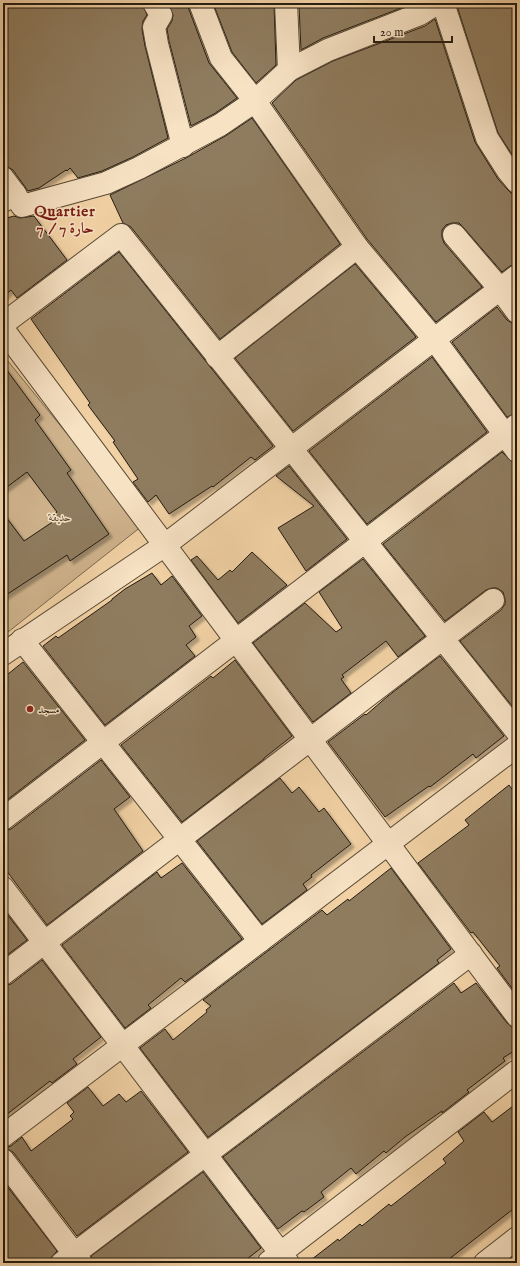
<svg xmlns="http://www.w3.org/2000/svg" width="520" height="1266" viewBox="0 0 520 1266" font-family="'IM FELL English',Amiri,serif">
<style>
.green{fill:#cfb38c;stroke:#7a684e}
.building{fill:#8f7b5e;stroke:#241c11;filter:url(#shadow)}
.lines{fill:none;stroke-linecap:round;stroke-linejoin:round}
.minor-casing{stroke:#584a36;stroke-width:24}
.minor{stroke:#f7e2c4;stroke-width:22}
.poi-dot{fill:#8f2418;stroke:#f7e2c4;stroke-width:1.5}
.labels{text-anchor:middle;stroke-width:3;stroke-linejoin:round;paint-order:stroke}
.park-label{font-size:11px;font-style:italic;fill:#574936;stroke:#f7e2c4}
.poi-label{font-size:11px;fill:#241c11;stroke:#f7e2c4;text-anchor:start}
.district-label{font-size:15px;font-weight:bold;letter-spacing:1px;fill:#7a1f14;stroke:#f7e2c4}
</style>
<defs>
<filter id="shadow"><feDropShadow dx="3.5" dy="3.5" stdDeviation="1" flood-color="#0004"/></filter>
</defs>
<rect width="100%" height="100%" fill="#f2d2a5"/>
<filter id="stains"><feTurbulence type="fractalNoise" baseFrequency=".005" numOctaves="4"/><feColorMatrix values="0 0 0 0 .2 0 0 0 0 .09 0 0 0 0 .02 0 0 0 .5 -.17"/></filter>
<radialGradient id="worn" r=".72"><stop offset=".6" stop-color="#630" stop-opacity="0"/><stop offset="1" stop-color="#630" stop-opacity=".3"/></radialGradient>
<path class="green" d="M 3,355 L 142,526 L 3,636 Z"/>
<g class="building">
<path d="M 3,3 L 142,3 L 147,15 L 143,21 L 142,29 L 145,46 L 168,138 L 133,157 L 102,171 L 78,178 L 70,168 L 67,171 L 66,170 L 39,188 L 28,191 L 13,170 L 8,167 L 3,166 Z"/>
<path d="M 168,3 L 188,3 L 188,7 L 209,63 L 237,98 L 214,114 L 191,126 L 169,41 L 167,29 L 172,21 L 173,15 Z"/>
<path d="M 213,3 L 274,3 L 276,65 L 256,83 L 232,52 Z"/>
<path d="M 345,3 L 414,3 L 323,38 L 301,50 L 299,6 Z"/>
<path d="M 456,3 L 517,3 L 517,162 L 498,133 Z"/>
<path d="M 435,19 L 475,142 L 498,179 L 508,190 L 512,194 L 517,194 L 517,264 L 510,266 L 502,272 L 463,227 L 459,223 L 452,223 L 446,225 L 442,230 L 442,237 L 444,243 L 482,287 L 436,322 L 367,239 L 272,103 L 296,80 L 333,61 L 425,26 Z"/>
<path d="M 252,118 L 340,244 L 220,339 L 131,227 L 123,223 L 110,195 L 186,158 L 227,135 Z"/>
<path d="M 14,216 L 20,218 L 34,216 L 67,260 L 17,298 L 11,290 L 3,297 L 3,219 Z"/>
<path d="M 119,252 L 273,446 L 255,460 L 251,457 L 213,487 L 212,486 L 169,514 L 156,495 L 148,502 L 133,482 L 138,479 L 113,442 L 115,441 L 88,405 L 90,403 L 31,319 Z"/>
<path d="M 355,264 L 416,337 L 293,431 L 235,358 Z"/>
<path d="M 497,307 L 507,320 L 512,323 L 517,324 L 517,413 L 507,417 L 452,342 Z"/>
<path d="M 432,357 L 487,432 L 367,524 L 309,451 Z"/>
<path d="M 3,365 L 40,415 L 35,420 L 71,470 L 67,473 L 109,534 L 70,561 L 67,555 L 3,597 L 3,513 L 24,541 L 54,521 L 52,516 L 57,512 L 27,472 L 3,490 Z"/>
<path d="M 502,452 L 512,462 L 517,463 L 517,712 L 460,641 L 501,610 L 505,604 L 505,599 L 503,592 L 497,588 L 492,588 L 486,590 L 445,621 L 383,544 Z"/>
<path d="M 289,466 L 347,539 L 306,571 L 278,528 L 314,506 L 276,476 Z"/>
<path d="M 252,552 L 287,585 L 238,623 L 191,560 L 197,556 L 218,580 L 230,570 L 232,572 Z"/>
<path d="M 363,559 L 425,636 L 398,657 L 386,641 L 342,675 L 344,677 L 341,679 L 351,693 L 313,722 L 253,643 L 305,603 L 336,632 L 342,628 L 319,592 Z"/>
<path d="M 152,573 L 161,585 L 172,576 L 202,616 L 189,626 L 196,637 L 186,645 L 195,656 L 105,725 L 43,646 L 56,636 L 58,638 L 112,600 L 112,599 L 125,589 Z"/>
<path d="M 440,656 L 504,736 L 476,758 L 473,754 L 430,787 L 429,786 L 385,817 L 328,742 L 365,714 L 366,715 L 388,696 Z"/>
<path d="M 235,660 L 292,736 L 264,758 L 264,759 L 182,822 L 121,745 L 211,676 L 213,678 Z"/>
<path d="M 23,662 L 85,740 L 3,803 L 3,678 Z"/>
<path d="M 101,760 L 130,797 L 114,809 L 143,851 L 47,925 L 3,866 L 3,831 L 11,829 Z"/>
<path d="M 280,778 L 292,793 L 299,787 L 319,812 L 324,808 L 351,844 L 311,875 L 312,877 L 303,884 L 307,890 L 262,924 L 197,841 Z"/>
<path d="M 509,785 L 517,796 L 517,995 L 497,968 L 500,966 L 473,932 L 471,933 L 418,863 L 469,825 L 465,820 Z"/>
<path d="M 182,863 L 242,939 L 185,982 L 181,978 L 148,1005 L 151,1008 L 125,1028 L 62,945 L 157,872 L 161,878 Z"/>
<path d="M 391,868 L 451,949 L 437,960 L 439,963 L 208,1137 L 140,1048 L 165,1029 L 173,1040 L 207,1012 L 206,1010 L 211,1006 L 203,1000 L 322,910 L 327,915 L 348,899 L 349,901 Z"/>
<path d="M 3,909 L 27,940 L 3,958 Z"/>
<path d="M 42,960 L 101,1037 L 73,1059 L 77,1064 L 52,1083 L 50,1081 L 6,1115 L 7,1117 L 3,1120 L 3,986 L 11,984 Z"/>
<path d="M 454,983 L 461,993 L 476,983 L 507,1023 L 512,1027 L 517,1028 L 517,1049 L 503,1058 L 505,1061 L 467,1090 L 469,1092 L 442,1113 L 442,1111 L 405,1137 L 386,1153 L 384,1151 L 356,1174 L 351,1168 L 321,1192 L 324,1197 L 304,1212 L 302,1211 L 278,1229 L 223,1157 Z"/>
<path d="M 88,1087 L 103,1106 L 119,1094 L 126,1102 L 141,1091 L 188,1152 L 77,1236 L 13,1152 L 5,1148 L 11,1146 L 22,1137 L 31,1151 L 73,1119 L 70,1116 L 74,1112 L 67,1103 Z"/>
<path d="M 517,1103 L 517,1206 L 453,1256 L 444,1263 L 307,1263 L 338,1239 L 339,1241 L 360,1224 L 362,1226 L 389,1204 L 391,1206 L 446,1163 L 443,1159 L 464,1141 L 458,1132 L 484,1112 L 492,1122 Z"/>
<path d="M 203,1172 L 261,1248 L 242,1263 L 93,1263 L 91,1256 Z"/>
<path d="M 3,1181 L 57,1251 L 51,1258 L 50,1263 L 9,1263 L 3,1255 Z"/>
</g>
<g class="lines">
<g class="minor-casing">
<g id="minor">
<path d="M 154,3 L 161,15 L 154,27 L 157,44 L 183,146"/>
<path d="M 200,3 L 221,58 L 255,101 L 357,247 L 434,339 L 517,451"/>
<path d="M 286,3 L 289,70"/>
<path d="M 443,3 L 487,138 L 508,171 L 517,182"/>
<path d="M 3,178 L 15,194"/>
<path d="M 3,201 L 15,194 L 22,206 L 106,183 L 139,168 L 220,125 L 255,101 L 289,70 L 328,50 L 420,14 L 437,3"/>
<path d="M 454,235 L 500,289 L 517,312"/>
<path d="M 3,324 L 121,235 L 517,732"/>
<path d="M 3,329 L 517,1016"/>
<path d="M 217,357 L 357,247"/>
<path d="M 22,640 L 260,941"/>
<path d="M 3,654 L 165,545 L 517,276"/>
<path d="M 3,819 L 517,425"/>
<path d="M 3,888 L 288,1263"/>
<path d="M 3,974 L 493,600"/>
<path d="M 3,1136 L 517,746"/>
<path d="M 3,1160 L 81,1263"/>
<path d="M 269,1262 L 517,1071"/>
<path d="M 62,1263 L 471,954"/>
<path d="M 485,1263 L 517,1238"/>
</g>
</g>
<use href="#minor" class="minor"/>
</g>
<circle class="poi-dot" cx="30" cy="709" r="4"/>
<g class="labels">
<g class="park-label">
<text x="60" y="521">حديقة</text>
</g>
<g class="poi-label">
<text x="38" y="713">مسجد</text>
</g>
<g class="district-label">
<text x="65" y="216">Quartier<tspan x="65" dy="17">7 / حارة 7</tspan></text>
</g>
</g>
<rect width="520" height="1266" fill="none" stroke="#f2d2a5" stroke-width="16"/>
<rect x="4" y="4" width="512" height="1258" fill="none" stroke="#241c11" stroke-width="2"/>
<rect x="8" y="8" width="504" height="1250" fill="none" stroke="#241c11"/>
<path d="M374 36v6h78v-6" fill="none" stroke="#241c11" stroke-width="2"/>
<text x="380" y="36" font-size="12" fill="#241c11" stroke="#f7e2c4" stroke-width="3" paint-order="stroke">20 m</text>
<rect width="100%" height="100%" filter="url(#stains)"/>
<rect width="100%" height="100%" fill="url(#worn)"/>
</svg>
